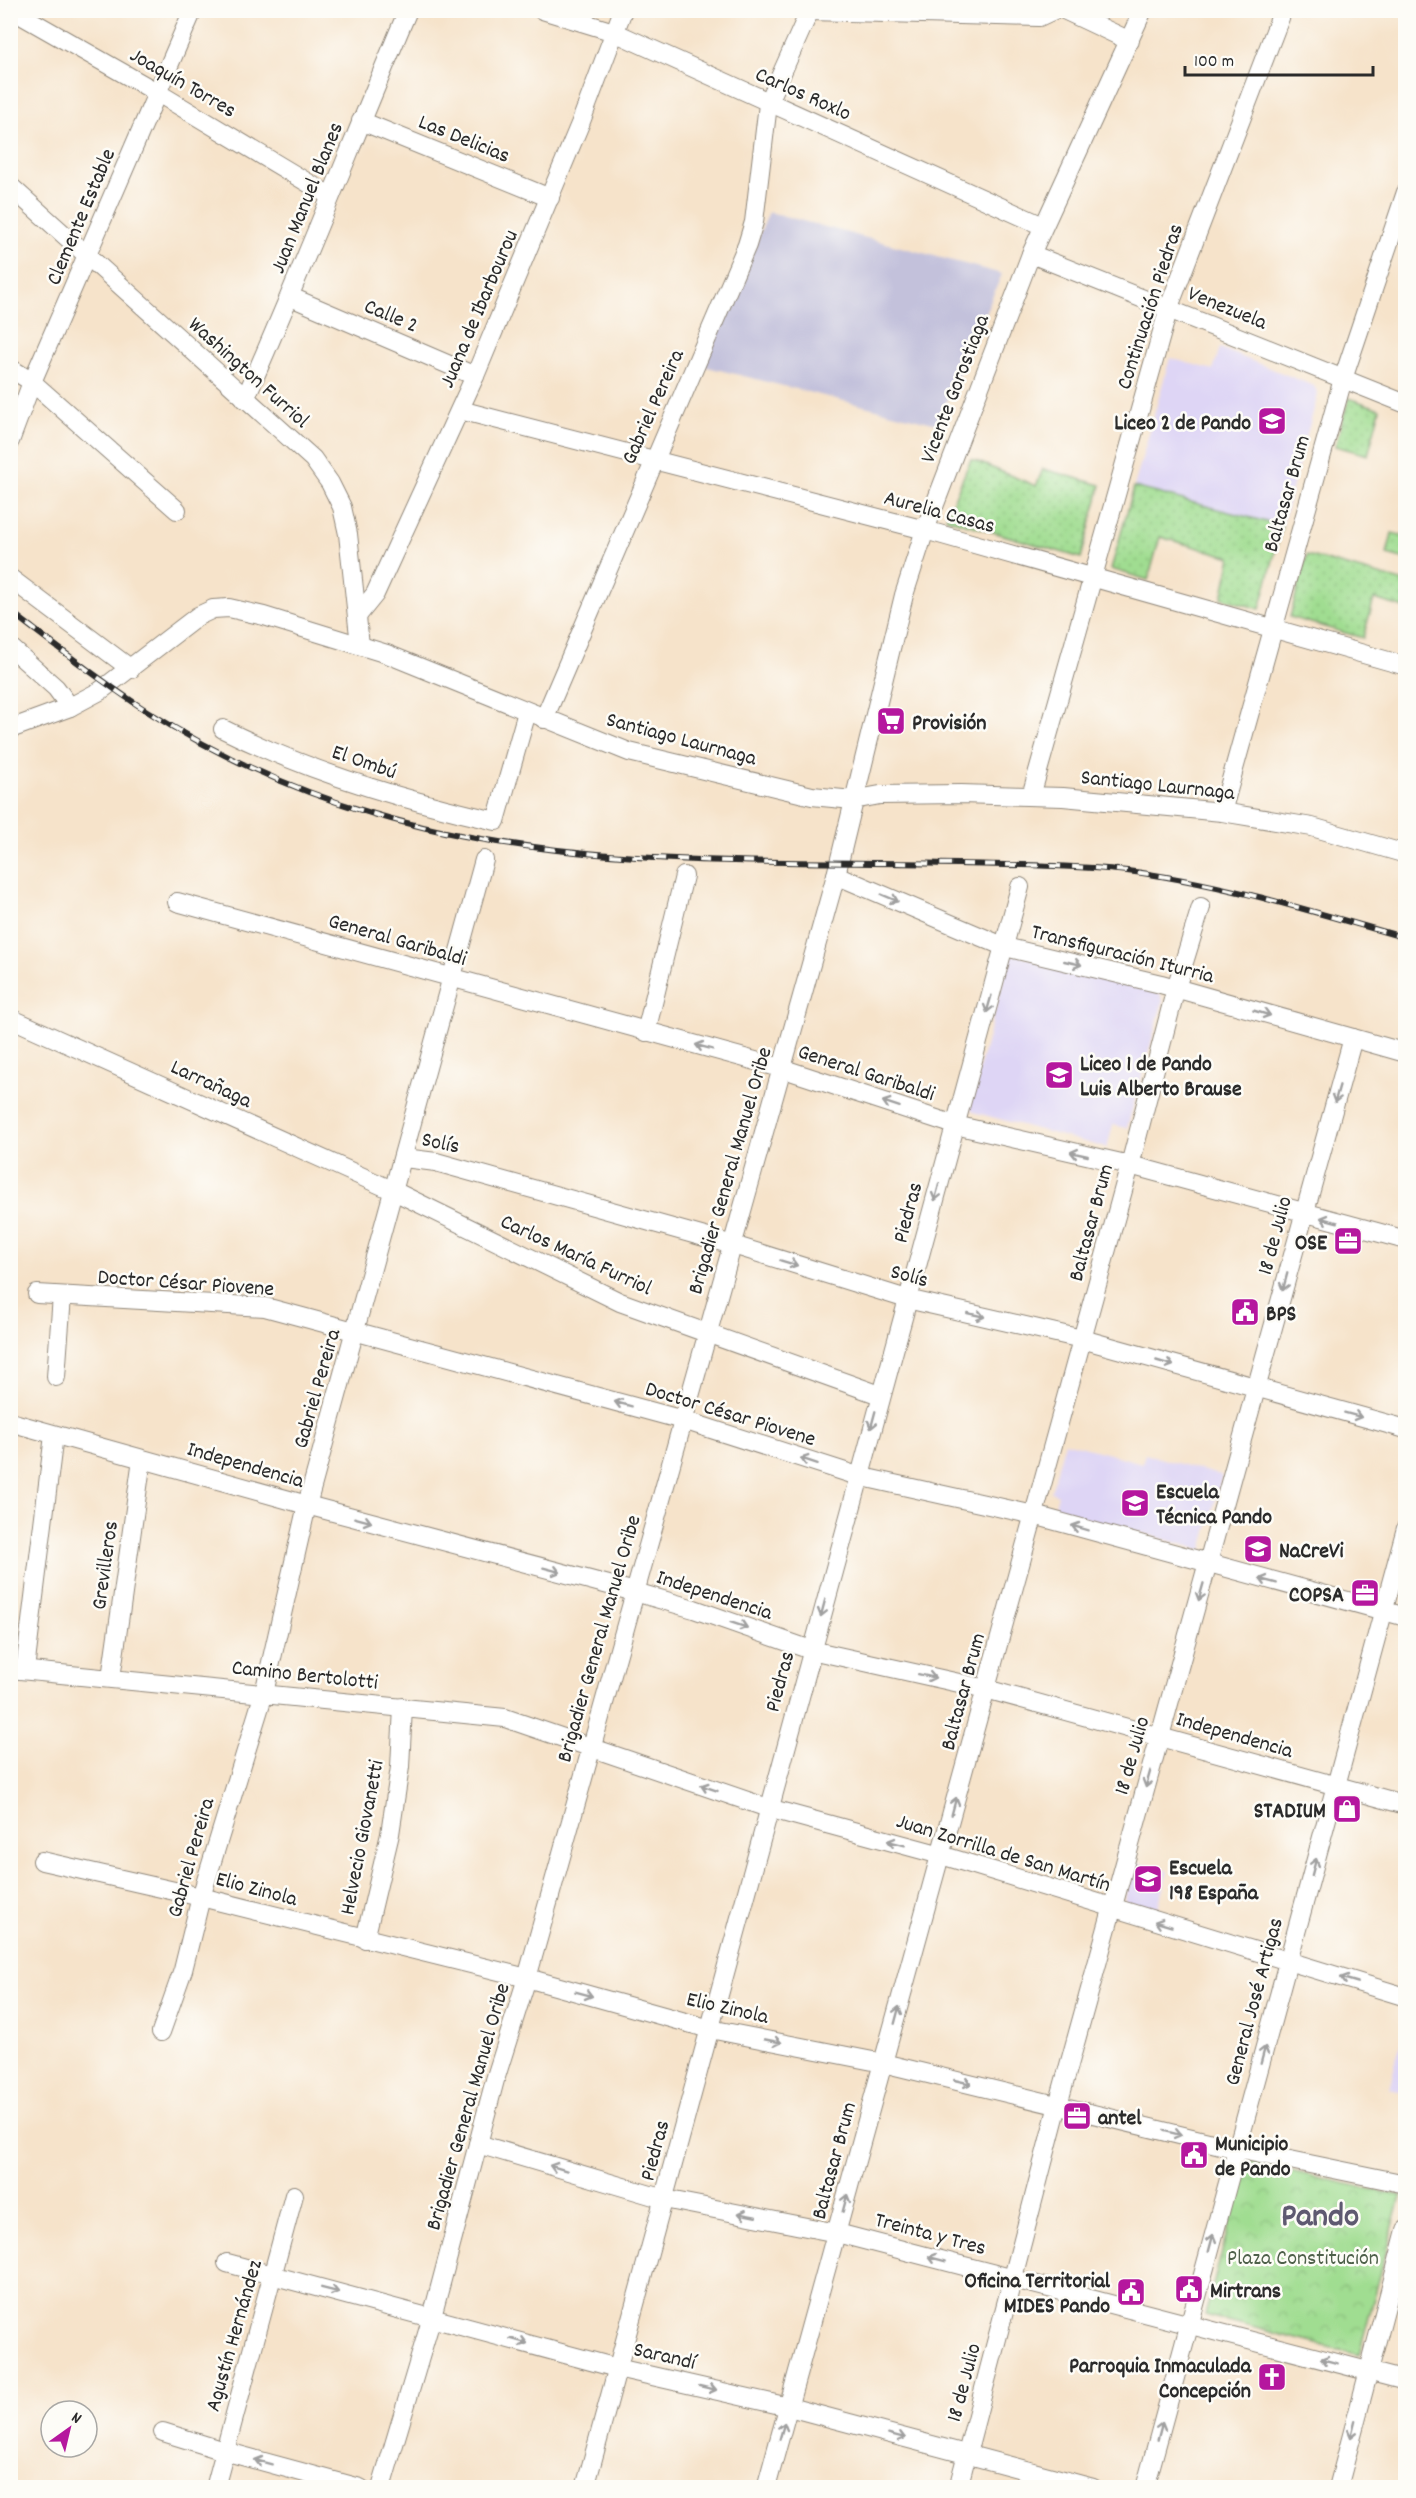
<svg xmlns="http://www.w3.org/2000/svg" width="1416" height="2498" viewBox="0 0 1416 2498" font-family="Dekko,sans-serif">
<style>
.built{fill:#ded5f5}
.industrial{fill:#c3c1db}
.grass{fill:url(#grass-dots);stroke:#66845e;stroke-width:1.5}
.park{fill:url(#park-crowns);stroke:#66845e;stroke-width:1.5}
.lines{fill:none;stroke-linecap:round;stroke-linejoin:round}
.minor-casing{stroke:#90877a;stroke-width:20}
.minor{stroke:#fff;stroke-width:18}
.rail-casing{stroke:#2b2b2b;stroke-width:6}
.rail{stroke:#fdfcf7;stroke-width:4;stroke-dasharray:11;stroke-linecap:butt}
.oneway{stroke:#a0a0a0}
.labels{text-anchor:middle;stroke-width:5;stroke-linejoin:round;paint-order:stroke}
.street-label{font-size:22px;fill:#2b2b2b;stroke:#fdfcf7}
.poi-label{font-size:22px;font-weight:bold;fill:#2b2b2b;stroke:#fdfcf7;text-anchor:start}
.park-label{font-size:22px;fill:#4e604a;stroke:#fdfcf7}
.town-label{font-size:34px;font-weight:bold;fill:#5f5a71;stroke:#fdfcf7}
</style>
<defs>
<pattern id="grass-dots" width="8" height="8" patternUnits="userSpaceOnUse" patternTransform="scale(1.5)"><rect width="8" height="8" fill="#a0dd91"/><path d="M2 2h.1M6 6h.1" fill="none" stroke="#8abe7d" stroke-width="1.8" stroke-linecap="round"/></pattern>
<pattern id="park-crowns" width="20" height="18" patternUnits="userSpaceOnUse" patternTransform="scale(1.5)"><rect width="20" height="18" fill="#a0dd91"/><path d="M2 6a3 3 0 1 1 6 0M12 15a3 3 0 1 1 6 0" fill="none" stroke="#8abe7d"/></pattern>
</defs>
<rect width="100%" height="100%" fill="#fdfcf7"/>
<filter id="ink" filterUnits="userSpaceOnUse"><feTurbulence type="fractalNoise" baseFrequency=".0167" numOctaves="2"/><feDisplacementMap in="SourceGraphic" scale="12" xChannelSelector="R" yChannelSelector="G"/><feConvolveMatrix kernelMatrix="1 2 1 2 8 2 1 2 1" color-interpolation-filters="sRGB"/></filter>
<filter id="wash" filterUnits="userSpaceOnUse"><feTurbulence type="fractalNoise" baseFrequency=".008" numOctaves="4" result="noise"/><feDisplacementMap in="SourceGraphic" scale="24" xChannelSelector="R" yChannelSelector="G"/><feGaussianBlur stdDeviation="1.35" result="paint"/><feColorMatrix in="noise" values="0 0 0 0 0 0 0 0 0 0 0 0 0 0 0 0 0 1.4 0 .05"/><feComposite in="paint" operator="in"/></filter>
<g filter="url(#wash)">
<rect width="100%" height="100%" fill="#f6e3ca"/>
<g class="built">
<path d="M 1220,348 L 1314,386 L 1318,394 L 1282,526 L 1134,487 L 1170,358 L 1213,370 Z"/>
<path d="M 1014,954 L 1160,994 L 1163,1001 L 1127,1128 L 1113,1125 L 1107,1148 L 973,1112 L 969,1106 L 1009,958 Z"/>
<path d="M 1065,1442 L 1142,1463 L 1145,1454 L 1222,1476 L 1202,1550 L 1107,1523 L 1105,1526 L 1053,1512 L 1058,1495 L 1051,1492 Z"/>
<path d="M 1135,1862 L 1168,1871 L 1157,1911 L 1124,1901 Z"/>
<path d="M 1405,2027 L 1405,2092 L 1389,2088 Z"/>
</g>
<path class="industrial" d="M 769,212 L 1002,274 L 937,424 L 703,366 Z"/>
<g class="grass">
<path d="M 1349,398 L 1380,409 L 1368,455 L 1335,446 Z"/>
<path d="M 971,459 L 1036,486 L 1043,469 L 1101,485 L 1081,558 L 946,518 Z"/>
<path d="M 1134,487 L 1282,526 L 1260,609 L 1222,598 L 1231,557 L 1160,537 L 1148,580 L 1111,569 Z"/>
<path d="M 1392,533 L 1405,536 L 1405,559 L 1387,554 Z"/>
<path d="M 1307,555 L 1405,582 L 1405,608 L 1374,599 L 1363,638 L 1290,617 Z"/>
</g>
<path class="park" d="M 1246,2161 L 1401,2196 L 1359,2355 L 1205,2315 Z"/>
</g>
<g filter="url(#ink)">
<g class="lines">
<g class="minor-casing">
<g id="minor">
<path d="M 12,10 L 158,93 L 330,196"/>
<path d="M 542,10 L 614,32 L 1043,226"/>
<path d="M 1064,10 L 1130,41"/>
<path d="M 810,11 L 1039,17 L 1054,10"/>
<path d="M 361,121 L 550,198"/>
<path d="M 10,186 L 313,459 L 330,483 L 342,507 L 348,534 L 360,645"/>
<path d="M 1031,254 L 1406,404"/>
<path d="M 291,297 L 475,376"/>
<path d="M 10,368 L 32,382 L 177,510"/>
<path d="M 245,399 C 302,271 353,140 408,10"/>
<path d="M 460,410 L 925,530 L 1406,666"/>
<path d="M 10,441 L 32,382 L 193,10"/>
<path d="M 10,578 L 131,669"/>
<path d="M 358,615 L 375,594 L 475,376 L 580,124 L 623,10"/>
<path d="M 10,647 L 56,688 L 70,707"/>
<path d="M 544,719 L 747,245 L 754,222 L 768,104 L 810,10"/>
<path d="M 10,729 L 70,707 L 100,691 L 198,616 L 213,609 L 229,608 L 264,616 L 387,654 L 629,752 L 812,796 L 853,800 L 880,795 L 961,794 L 1063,797 L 1222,812 L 1312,827 L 1406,854"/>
<path d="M 223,729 C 309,772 402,800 496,821 L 527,712"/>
<path d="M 1031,796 L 1169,307 L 1283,10"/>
<path d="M 1222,812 L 1343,379 L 1406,192"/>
<path d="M 836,875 L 1005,947 L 1161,984 L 1406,1053"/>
<path d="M 177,902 L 781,1068 L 955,1125 L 1130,1165 L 1406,1240"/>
<path d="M 10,1018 L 394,1191 L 620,1302 L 880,1395"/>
<path d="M 646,1032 L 684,876"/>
<path d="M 404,1158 L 436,1162 L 733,1245 L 907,1299 L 1082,1339 L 1406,1429"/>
<path d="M 37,1294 L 265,1307 L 683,1420 L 858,1476 L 1034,1515 L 1406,1617"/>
<path d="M 56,1377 L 62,1296"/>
<path d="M 10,1422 L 307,1505 L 635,1592 L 694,1609 L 811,1650 L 986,1689 L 1406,1805"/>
<path d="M 10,1669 L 505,1718 L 768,1808 L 941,1855 L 1406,1997"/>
<path d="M 25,1670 L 54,1435"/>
<path d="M 111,1678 L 142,1459"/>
<path d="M 42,1861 L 201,1897 L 527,1978 L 710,2029 L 883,2063 L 1237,2149 L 1406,2184"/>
<path d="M 365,1939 L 390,1834 L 400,1767 L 403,1707"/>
<path d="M 161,2032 L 183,1970 L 201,1897 L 264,1693 L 307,1505 L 484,860"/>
<path d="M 478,2144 L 664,2199 L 837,2233 L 1406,2381"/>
<path d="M 227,2263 L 617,2368 L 789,2407 L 1093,2488"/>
<path d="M 163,2432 L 224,2451 L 360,2488"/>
<path d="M 215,2488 L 294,2195"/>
<path d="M 381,2488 L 432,2317 L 495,2080 L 527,1978 L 836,875 L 904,595 L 925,530 L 1031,254 L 1143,10"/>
<path d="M 585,2488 L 1020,887"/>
<path d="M 766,2488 L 1130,1165 L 1176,988 L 1201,907"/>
<path d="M 958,2488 L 1058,2105 L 1353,1038"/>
<path d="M 1145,2488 L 1406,1528"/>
<path d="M 1338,2488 L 1406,2230"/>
</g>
</g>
<use href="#minor" class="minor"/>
<g class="rail-casing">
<path id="rail" d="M 10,611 C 55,645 100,681 147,711 C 216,755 296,791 374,814 C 561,870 765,860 958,864 C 1014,865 1071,865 1127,871 C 1222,883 1314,912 1406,938"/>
</g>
<use href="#rail" class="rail"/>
</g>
<defs><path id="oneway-shaft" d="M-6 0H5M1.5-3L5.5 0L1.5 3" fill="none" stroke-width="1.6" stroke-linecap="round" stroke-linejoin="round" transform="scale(1.5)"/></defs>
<g class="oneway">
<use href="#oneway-shaft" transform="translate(890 898) rotate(23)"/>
<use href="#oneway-shaft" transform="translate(1073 963) rotate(13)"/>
<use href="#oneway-shaft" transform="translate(989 1004) rotate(106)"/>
<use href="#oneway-shaft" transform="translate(1262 1013) rotate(16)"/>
<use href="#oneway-shaft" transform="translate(704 1047) rotate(-165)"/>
<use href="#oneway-shaft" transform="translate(1337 1094) rotate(106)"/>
<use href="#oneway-shaft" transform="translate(891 1104) rotate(-162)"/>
<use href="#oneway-shaft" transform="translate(1079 1154) rotate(-167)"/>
<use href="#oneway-shaft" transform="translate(937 1192) rotate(105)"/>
<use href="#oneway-shaft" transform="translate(1329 1220) rotate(-165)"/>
<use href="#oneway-shaft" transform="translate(789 1263) rotate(17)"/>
<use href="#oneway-shaft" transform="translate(1285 1282) rotate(105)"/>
<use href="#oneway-shaft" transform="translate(976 1315) rotate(13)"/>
<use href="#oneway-shaft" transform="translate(1165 1363) rotate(16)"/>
<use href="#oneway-shaft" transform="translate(623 1404) rotate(-165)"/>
<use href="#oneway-shaft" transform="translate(1353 1415) rotate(15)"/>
<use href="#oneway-shaft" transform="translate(873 1420) rotate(105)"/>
<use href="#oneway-shaft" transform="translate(809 1461) rotate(-162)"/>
<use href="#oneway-shaft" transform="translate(363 1520) rotate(15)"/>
<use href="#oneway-shaft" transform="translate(1080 1528) rotate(-164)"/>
<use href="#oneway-shaft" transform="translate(552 1570) rotate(15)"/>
<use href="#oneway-shaft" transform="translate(1268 1581) rotate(-165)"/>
<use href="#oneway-shaft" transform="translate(1201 1592) rotate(106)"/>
<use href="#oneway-shaft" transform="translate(823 1608) rotate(105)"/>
<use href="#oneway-shaft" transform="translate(739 1625) rotate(19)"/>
<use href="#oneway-shaft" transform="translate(927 1676) rotate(12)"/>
<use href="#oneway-shaft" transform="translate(1148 1779) rotate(106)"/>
<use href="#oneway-shaft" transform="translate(709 1788) rotate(-161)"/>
<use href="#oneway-shaft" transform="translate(954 1806) rotate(-75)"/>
<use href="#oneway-shaft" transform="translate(896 1843) rotate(-165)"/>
<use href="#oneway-shaft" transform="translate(1314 1867) rotate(-75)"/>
<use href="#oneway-shaft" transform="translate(1163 1924) rotate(-163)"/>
<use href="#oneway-shaft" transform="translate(1349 1980) rotate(-164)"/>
<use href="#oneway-shaft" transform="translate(584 1994) rotate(15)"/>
<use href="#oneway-shaft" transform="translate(897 2015) rotate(-75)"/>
<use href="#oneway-shaft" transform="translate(773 2041) rotate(11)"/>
<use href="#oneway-shaft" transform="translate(1263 2055) rotate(-75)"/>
<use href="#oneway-shaft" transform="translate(963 2082) rotate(13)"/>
<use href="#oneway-shaft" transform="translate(1173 2133) rotate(14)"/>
<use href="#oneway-shaft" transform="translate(558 2168) rotate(-163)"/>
<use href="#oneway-shaft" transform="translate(845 2203) rotate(-75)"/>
<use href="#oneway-shaft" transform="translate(747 2215) rotate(-169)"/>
<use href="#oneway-shaft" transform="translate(1211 2243) rotate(-75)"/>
<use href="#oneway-shaft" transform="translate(937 2259) rotate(-165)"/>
<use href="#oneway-shaft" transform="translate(330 2290) rotate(14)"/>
<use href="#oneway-shaft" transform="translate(519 2341) rotate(16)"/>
<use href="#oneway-shaft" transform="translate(1329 2361) rotate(-165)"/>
<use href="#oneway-shaft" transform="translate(708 2388) rotate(13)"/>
<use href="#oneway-shaft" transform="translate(1353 2429) rotate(104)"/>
<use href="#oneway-shaft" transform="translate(782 2431) rotate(-74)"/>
<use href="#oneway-shaft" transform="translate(1160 2431) rotate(-75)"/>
<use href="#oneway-shaft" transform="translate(897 2436) rotate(15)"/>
<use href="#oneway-shaft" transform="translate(263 2462) rotate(-165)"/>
</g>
</g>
<defs>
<g id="school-square" transform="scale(1.5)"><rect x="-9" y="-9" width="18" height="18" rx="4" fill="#b5179e" stroke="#fdfcf7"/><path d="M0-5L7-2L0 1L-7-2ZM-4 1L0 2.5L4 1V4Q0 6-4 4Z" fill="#fff"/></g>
<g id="supermarket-square" transform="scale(1.5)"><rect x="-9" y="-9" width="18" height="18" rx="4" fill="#b5179e" stroke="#fdfcf7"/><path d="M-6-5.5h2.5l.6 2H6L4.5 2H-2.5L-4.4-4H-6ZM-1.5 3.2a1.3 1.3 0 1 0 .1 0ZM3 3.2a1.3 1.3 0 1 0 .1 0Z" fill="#fff"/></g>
<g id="office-square" transform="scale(1.5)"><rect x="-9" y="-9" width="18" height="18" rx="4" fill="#b5179e" stroke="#fdfcf7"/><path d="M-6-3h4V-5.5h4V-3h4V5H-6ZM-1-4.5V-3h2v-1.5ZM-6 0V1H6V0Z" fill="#fff"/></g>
<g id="civic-square" transform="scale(1.5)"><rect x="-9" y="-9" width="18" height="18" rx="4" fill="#b5179e" stroke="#fdfcf7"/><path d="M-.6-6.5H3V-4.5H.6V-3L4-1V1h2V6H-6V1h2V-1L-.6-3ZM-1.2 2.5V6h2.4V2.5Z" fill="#fff"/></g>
<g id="shop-square" transform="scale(1.5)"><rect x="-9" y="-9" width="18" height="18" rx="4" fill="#b5179e" stroke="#fdfcf7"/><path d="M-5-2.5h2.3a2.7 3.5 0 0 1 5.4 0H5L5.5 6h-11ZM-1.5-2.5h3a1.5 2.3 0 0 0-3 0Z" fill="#fff"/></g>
<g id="church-square" transform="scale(1.5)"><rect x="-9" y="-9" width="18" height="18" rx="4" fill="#b5179e" stroke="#fdfcf7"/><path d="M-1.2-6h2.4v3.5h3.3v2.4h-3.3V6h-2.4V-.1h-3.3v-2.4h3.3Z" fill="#fff"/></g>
</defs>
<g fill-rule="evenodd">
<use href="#school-square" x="1272" y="421"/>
<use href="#supermarket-square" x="891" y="721"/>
<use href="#school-square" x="1059" y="1075"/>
<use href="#office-square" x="1348" y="1241"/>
<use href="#civic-square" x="1245" y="1312"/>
<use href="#school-square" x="1135" y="1503"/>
<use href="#school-square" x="1258" y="1549"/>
<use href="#office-square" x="1365" y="1593"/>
<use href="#shop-square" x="1347" y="1809"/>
<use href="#school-square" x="1148" y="1879"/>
<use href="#office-square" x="1077" y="2116"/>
<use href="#civic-square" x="1194" y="2155"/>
<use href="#civic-square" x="1189" y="2289"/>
<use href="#civic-square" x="1131" y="2292"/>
<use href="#church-square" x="1272" y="2377"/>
</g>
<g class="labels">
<g class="street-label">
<text transform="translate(184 81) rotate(30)" y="8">Joaquín Torres</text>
<text transform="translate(804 92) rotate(24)" y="8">Carlos Roxlo</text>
<text transform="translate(465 137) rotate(22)" y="8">Las Delicias</text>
<text transform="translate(305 197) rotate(-68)" y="8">Juan Manuel Blanes</text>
<text transform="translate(79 216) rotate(-67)" y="8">Clemente Estable</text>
<text transform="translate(1148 306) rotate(-72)" y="8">Continuación Piedras</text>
<text transform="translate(1228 306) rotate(22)" y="8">Venezuela</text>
<text transform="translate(477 308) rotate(-67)" y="8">Juana de Ibarbourou</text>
<text transform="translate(392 314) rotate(23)" y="8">Calle 2</text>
<text transform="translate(250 371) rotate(42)" y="8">Washington Furriol</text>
<text transform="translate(953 388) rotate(-69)" y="8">Vicente Gorostiaga</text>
<text transform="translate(651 406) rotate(-66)" y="8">Gabriel Pereira</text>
<text transform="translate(1285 493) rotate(-74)" y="8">Baltasar Brum</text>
<text transform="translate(940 510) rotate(15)" y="8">Aurelia Casas</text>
<text transform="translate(682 737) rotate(15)" y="8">Santiago Laurnaga</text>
<text transform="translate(365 760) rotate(19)" y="8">El Ombú</text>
<text transform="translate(1158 783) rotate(6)" y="8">Santiago Laurnaga</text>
<text transform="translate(398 938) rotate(16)" y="8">General Garibaldi</text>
<text transform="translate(1123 952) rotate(14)" y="8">Transfiguración Iturria</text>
<text transform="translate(867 1071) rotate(18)" y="8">General Garibaldi</text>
<text transform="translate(212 1082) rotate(25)" y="8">Larrañaga</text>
<text transform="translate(441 1141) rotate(12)" y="8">Solís</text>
<text transform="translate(728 1170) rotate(-74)" y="8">Brigadier General Manuel Oribe</text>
<text transform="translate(906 1212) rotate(-75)" y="8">Piedras</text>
<text transform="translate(1089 1222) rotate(-75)" y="8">Baltasar Brum</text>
<text transform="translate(1273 1235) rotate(-75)" y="8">18 de Julio</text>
<text transform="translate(577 1253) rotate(25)" y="8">Carlos María Furriol</text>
<text transform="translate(910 1274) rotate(15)" y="8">Solís</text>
<text transform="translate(186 1281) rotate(4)" y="8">Doctor César Piovene</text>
<text transform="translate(315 1388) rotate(-74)" y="8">Gabriel Pereira</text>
<text transform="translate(731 1412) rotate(17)" y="8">Doctor César Piovene</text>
<text transform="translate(246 1463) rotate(16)" y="8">Independencia</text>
<text transform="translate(103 1565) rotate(-82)" y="8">Grevilleros</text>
<text transform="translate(715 1593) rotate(18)" y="8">Independencia</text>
<text transform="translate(597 1638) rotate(-74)" y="8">Brigadier General Manuel Oribe</text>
<text transform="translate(305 1673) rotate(6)" y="8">Camino Bertolotti</text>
<text transform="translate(778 1681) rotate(-75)" y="8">Piedras</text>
<text transform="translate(961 1691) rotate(-75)" y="8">Baltasar Brum</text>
<text transform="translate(1235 1733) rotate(16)" y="8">Independencia</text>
<text transform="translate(1130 1755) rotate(-74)" y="8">18 de Julio</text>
<text transform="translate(360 1837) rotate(-79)" y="8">Helvecio Giovanetti</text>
<text transform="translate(1004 1851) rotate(17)" y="8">Juan Zorrilla de San Martín</text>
<text transform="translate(189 1857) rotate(-74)" y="8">Gabriel Pereira</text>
<text transform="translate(257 1887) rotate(15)" y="8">Elio Zinola</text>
<text transform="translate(1252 2001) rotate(-75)" y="8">General José Artigas</text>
<text transform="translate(728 2006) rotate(13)" y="8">Elio Zinola</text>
<text transform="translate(466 2106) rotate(-74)" y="8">Brigadier General Manuel Oribe</text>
<text transform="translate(653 2150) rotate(-75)" y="8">Piedras</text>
<text transform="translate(832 2160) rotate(-75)" y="8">Baltasar Brum</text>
<text transform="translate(931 2232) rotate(15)" y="8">Treinta y Tres</text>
<text transform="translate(232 2335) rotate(-74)" y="8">Agustín Hernández</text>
<text transform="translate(665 2354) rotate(13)" y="8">Sarandí</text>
<text transform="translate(962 2382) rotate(-75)" y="8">18 de Julio</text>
</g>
<g class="poi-label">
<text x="1251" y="429" text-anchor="end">Liceo 2 de Pando</text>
<text x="912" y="729">Provisión</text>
<text x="1080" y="1070">Liceo 1 de Pando<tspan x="1080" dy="25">Luis Alberto Brause</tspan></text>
<text x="1327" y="1249" text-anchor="end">OSE</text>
<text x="1266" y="1320">BPS</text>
<text x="1156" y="1498">Escuela<tspan x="1156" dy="25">Técnica Pando</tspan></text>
<text x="1279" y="1557">NaCreVi</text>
<text x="1344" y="1601" text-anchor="end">COPSA</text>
<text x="1326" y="1817" text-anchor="end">STADIUM</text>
<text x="1169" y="1874">Escuela<tspan x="1169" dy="25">198 España</tspan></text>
<text x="1098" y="2124">antel</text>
<text x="1215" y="2150">Municipio<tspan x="1215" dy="25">de Pando</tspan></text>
<text x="1110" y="2287" text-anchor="end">Oficina Territorial<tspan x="1110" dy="25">MIDES Pando</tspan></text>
<text x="1210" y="2297">Mirtrans</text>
<text x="1251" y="2372" text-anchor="end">Parroquia Inmaculada<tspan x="1251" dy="25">Concepción</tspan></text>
</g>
<g class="park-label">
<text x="1303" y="2264">Plaza Constitución</text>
</g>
<g class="town-label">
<text x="1320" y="2225">Pando</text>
</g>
</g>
<rect width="1416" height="2498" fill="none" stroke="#fdfcf7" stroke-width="36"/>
<g transform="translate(69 2429) rotate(34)"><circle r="28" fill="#fdfcf7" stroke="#a9a8a5" stroke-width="1.5"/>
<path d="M0-4.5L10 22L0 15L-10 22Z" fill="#b5179e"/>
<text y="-9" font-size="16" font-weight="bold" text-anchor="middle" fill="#2b2b2b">N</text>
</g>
<path d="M1185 66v9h188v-9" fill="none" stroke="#2b2b2b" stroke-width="3"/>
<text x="1194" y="66" font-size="18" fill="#2b2b2b" stroke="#fdfcf7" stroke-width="4.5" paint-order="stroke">100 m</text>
</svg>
